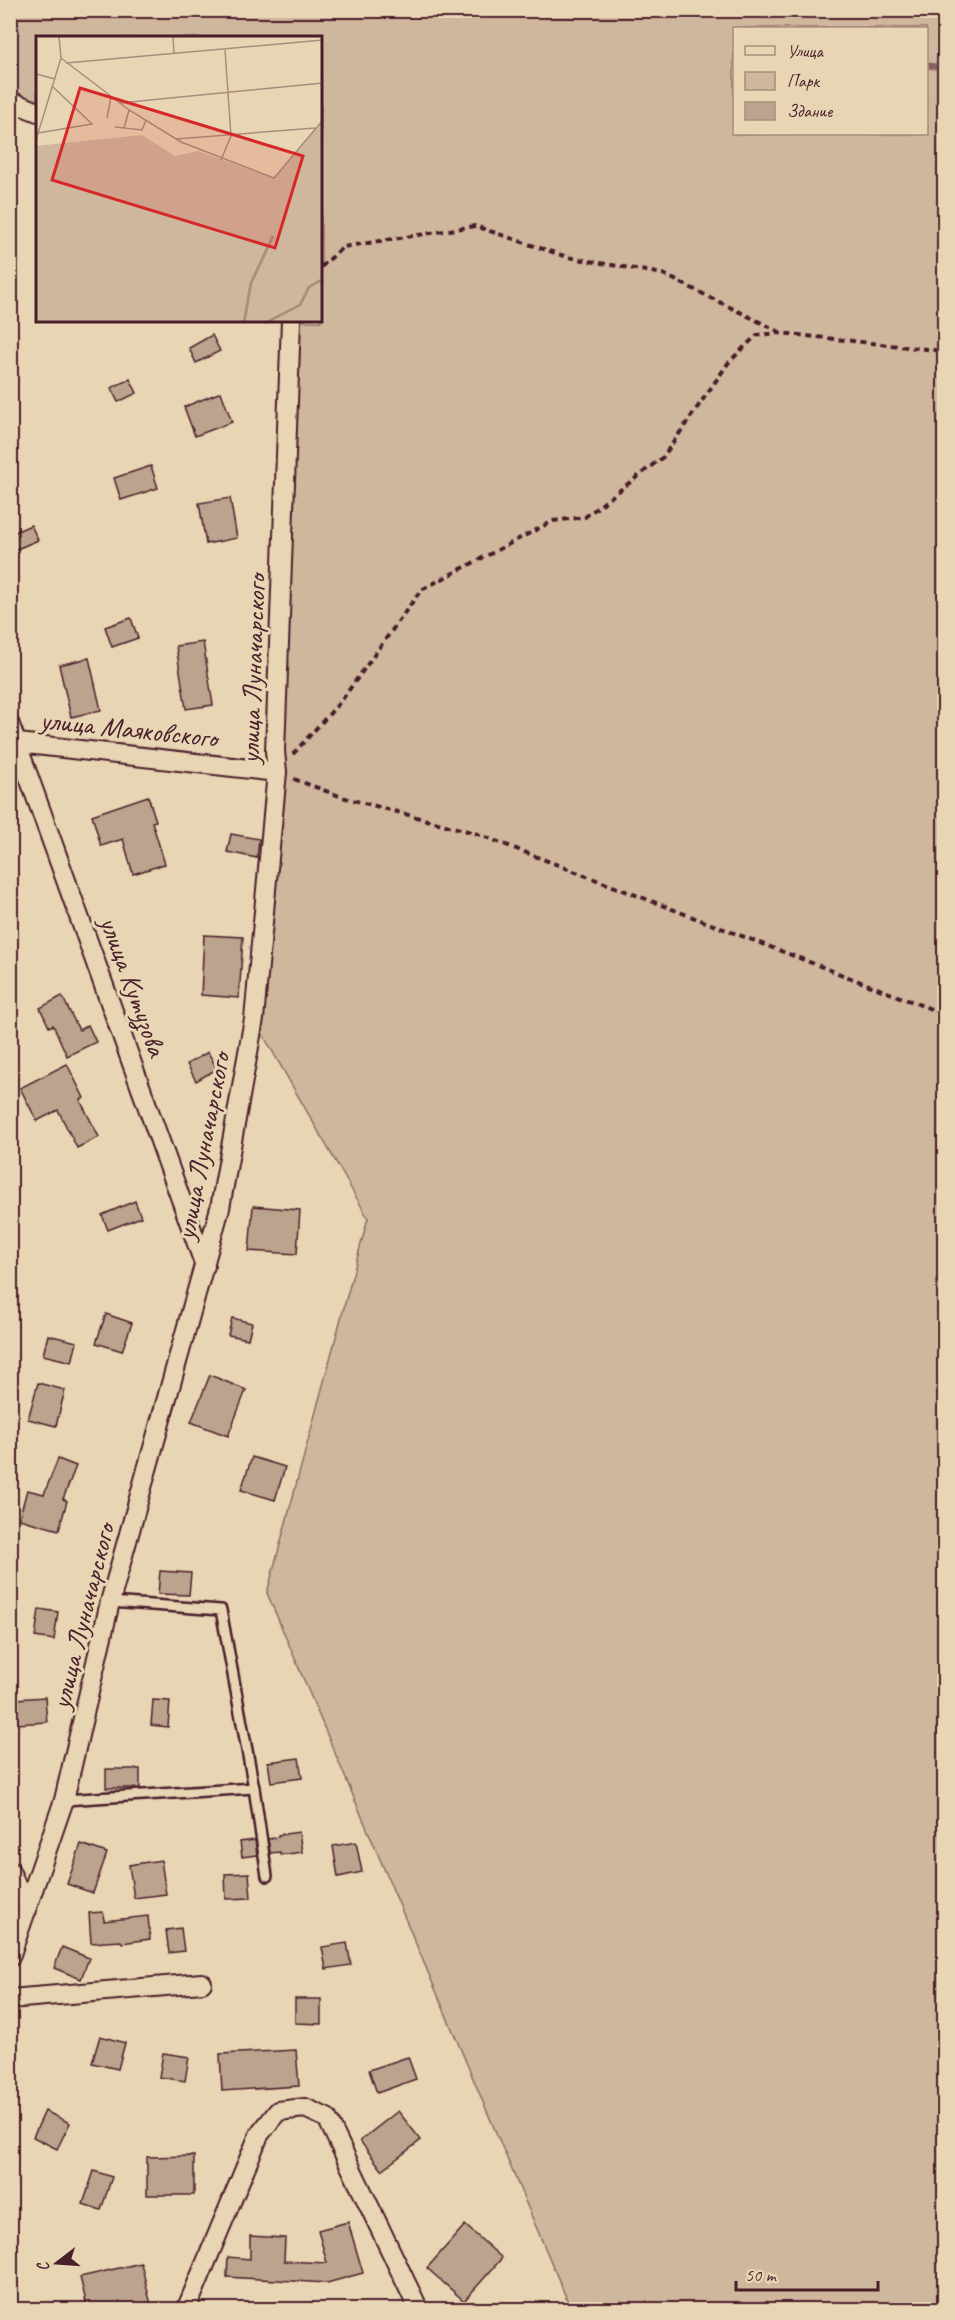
<svg xmlns="http://www.w3.org/2000/svg" width="955" height="2320" viewBox="0 0 955 2320" font-family="Caveat,sans-serif">
<style>
.green{fill:#cfb79d;stroke:#8c6b64;stroke-width:1.5;fill-rule:evenodd}
.lines{fill:none;stroke-linecap:round;stroke-linejoin:round}
.stream{stroke:#85625d;stroke-width:6}
.building{fill:#bba38d;stroke:#4a1f2b;stroke-width:1.5}
.lane-casing{stroke:#4a1f2b;stroke-width:14}
.street-casing{stroke:#4a1f2b;stroke-width:22}
.path{stroke:#4a1f2b;stroke-width:4;stroke-dasharray:6 4.5;stroke-linecap:butt}
.lane{stroke:#e8d5b3;stroke-width:9}
.street{stroke:#e8d5b3;stroke-width:18}
.labels{text-anchor:middle;stroke-width:6;stroke-linejoin:round;paint-order:stroke}
.street-label{font-size:28px;fill:#4a1f2b;stroke:#e8d5b3}
.inset-river{fill:none;stroke:#ac8f7f;stroke-width:3}
.inset-road{fill:none;stroke:#a98c7d;stroke-width:1.5}
.view{fill:#d62828;fill-opacity:0.15;stroke:#d62828;stroke-width:3}
.inset-edge{fill:none;stroke:#4a1f2b;stroke-width:3}
</style>
<rect width="100%" height="100%" fill="#e8d5b3"/>
<filter id="ink" filterUnits="userSpaceOnUse"><feTurbulence type="fractalNoise" baseFrequency=".0167" numOctaves="2"/><feDisplacementMap in="SourceGraphic" scale="12" xChannelSelector="R" yChannelSelector="G"/><feConvolveMatrix kernelMatrix="1 2 1 2 8 2 1 2 1" color-interpolation-filters="sRGB"/></filter>
<g filter="url(#ink)">
<path class="green" d="M 10,11 L 944,11 L 944,2309 L 571,2309 L 267,1593 L 368,1218 L 254,1019 L 277,772 L 291,321 L 321,321 L 321,38 L 38,38 L 37,112 L 11,101 ZM 734,28 L 926,28 L 926,134 L 734,134 Z"/>
<g class="lines">
<path class="stream" d="M 926,65 L 944,68"/>
</g>
<g class="building">
<path d="M 212,335 L 220,351 L 196,363 L 189,348 Z"/>
<path d="M 130,379 L 137,393 L 118,402 L 111,388 Z"/>
<path d="M 221,392 L 232,422 L 195,436 L 184,407 Z"/>
<path d="M 151,466 L 158,488 L 121,500 L 114,478 Z"/>
<path d="M 230,498 L 237,538 L 206,544 L 199,503 Z"/>
<path d="M 31,525 L 38,540 L 10,552 L 10,534 Z"/>
<path d="M 131,618 L 138,638 L 112,647 L 105,627 Z"/>
<path d="M 203,642 L 213,705 L 186,709 L 176,646 Z"/>
<path d="M 89,658 L 101,710 L 71,717 L 59,665 Z"/>
<path d="M 148,796 L 156,821 L 152,822 L 165,864 L 133,874 L 123,839 L 101,846 L 92,815 Z"/>
<path d="M 231,834 L 259,839 L 257,858 L 227,852 Z"/>
<path d="M 204,935 L 243,937 L 239,998 L 201,995 Z"/>
<path d="M 62,996 L 79,1030 L 88,1025 L 96,1042 L 67,1056 L 53,1025 L 49,1027 L 40,1008 Z"/>
<path d="M 208,1052 L 217,1069 L 196,1081 L 187,1064 Z"/>
<path d="M 67,1064 L 84,1098 L 80,1100 L 99,1137 L 77,1148 L 58,1110 L 37,1121 L 20,1088 Z"/>
<path d="M 135,1201 L 141,1217 L 108,1230 L 102,1215 Z"/>
<path d="M 253,1206 L 300,1210 L 297,1254 L 249,1251 Z"/>
<path d="M 106,1314 L 132,1323 L 122,1351 L 96,1343 Z"/>
<path d="M 232,1318 L 252,1323 L 248,1339 L 228,1335 Z"/>
<path d="M 48,1335 L 77,1342 L 72,1362 L 43,1355 Z"/>
<path d="M 210,1375 L 246,1390 L 228,1436 L 191,1422 Z"/>
<path d="M 38,1383 L 65,1390 L 56,1426 L 28,1419 Z"/>
<path d="M 252,1457 L 285,1467 L 275,1500 L 241,1490 Z"/>
<path d="M 58,1459 L 76,1466 L 63,1499 L 67,1501 L 59,1530 L 19,1519 L 27,1490 L 44,1494 Z"/>
<path d="M 160,1571 L 191,1573 L 189,1595 L 158,1594 Z"/>
<path d="M 39,1609 L 58,1612 L 54,1640 L 35,1637 Z"/>
<path d="M 45,1697 L 47,1722 L 17,1724 L 16,1699 Z"/>
<path d="M 153,1700 L 170,1701 L 168,1727 L 151,1725 Z"/>
<path d="M 299,1758 L 302,1778 L 271,1782 L 268,1762 Z"/>
<rect x="106" y="1769" width="34" height="19"/>
<path d="M 299,1832 L 302,1852 L 280,1855 L 280,1852 L 270,1853 L 268,1839 L 278,1837 L 278,1835 Z"/>
<path d="M 255,1840 L 257,1855 L 242,1857 L 240,1842 Z"/>
<path d="M 356,1842 L 362,1872 L 338,1877 L 333,1846 Z"/>
<path d="M 81,1844 L 107,1853 L 93,1893 L 67,1884 Z"/>
<path d="M 161,1860 L 166,1894 L 134,1898 L 129,1865 Z"/>
<path d="M 249,1873 L 251,1898 L 226,1899 L 225,1874 Z"/>
<path d="M 103,1912 L 104,1921 L 148,1916 L 150,1939 L 122,1943 L 121,1941 L 91,1943 L 89,1913 Z"/>
<path d="M 181,1928 L 184,1951 L 169,1953 L 166,1930 Z"/>
<path d="M 347,1943 L 351,1965 L 326,1969 L 322,1947 Z"/>
<path d="M 62,1947 L 89,1958 L 81,1979 L 54,1968 Z"/>
<path d="M 295,1999 L 321,1999 L 321,2024 L 295,2023 Z"/>
<path d="M 100,2036 L 125,2043 L 118,2069 L 92,2063 Z"/>
<path d="M 296,2050 L 299,2086 L 222,2091 L 220,2054 Z"/>
<path d="M 163,2053 L 189,2057 L 185,2081 L 159,2077 Z"/>
<path d="M 408,2057 L 416,2079 L 377,2093 L 369,2070 Z"/>
<path d="M 45,2111 L 70,2123 L 57,2149 L 33,2137 Z"/>
<path d="M 398,2111 L 421,2140 L 382,2170 L 360,2141 Z"/>
<path d="M 194,2156 L 194,2195 L 147,2195 L 147,2157 Z"/>
<path d="M 94,2171 L 112,2177 L 101,2210 L 83,2204 Z"/>
<path d="M 348,2222 L 363,2273 L 327,2283 L 227,2277 L 228,2257 L 250,2259 L 250,2236 L 285,2238 L 284,2261 L 327,2263 L 318,2230 Z"/>
<path d="M 465,2225 L 502,2258 L 464,2301 L 427,2268 Z"/>
<path d="M 141,2263 L 151,2305 L 133,2310 L 88,2310 L 80,2277 Z"/>
</g>
<g class="lines">
<g class="lane-casing">
<g id="lane">
<path d="M 110,1602 L 221,1610 L 254,1788 L 267,1876"/>
<path d="M 64,1800 L 254,1788"/>
</g>
</g>
<g class="street-casing">
<g id="street">
<path d="M 10,101 L 38,112"/>
<path d="M 10,725 L 205,1266"/>
<path d="M 10,746 L 18,743 L 277,772"/>
<path d="M 10,1871 L 27,1910"/>
<path d="M 10,1957 L 64,1800 L 110,1602 L 220,1208 L 254,1019 L 277,772 L 275,751 L 291,321"/>
<path d="M 10,1999 L 202,1983"/>
<path d="M 186,2310 L 259,2135 L 278,2111 L 305,2108 L 327,2118 L 419,2310"/>
</g>
</g>
<g class="path">
<path d="M 321,267 L 343,247 L 475,226 L 567,257 L 663,274 L 780,332"/>
<path d="M 293,754 L 341,701 L 421,590 L 553,521 L 585,517 L 663,457 L 729,362 L 757,335 L 780,333 L 944,351"/>
<path d="M 294,779 L 342,797 L 475,833 L 944,1014"/>
</g>
<use href="#lane" class="lane"/>
<use href="#street" class="street"/>
</g>
</g>
<g class="labels">
<g class="street-label">
<text transform="translate(252 669) rotate(-88)" y="10">улица Луначарского</text>
<text transform="translate(129 728) rotate(6)" y="10">улица Маяковского</text>
<text transform="translate(134 986) rotate(70)" y="10">улица Кутузова</text>
<text transform="translate(202 1146) rotate(-79)" y="10">улица Луначарского</text>
<text transform="translate(82 1616) rotate(-76)" y="10">улица Луначарского</text>
</g>
</g>
<g transform="translate(36 36)">
<rect width="286" height="286" fill="#e8d5b3"/>
<path d="M 286,84 L 286,286 L 0,286 L 0,110 L 106,99 L 139,120 L 162,115 L 238,142 Z" fill="#cfb79d"/>
<path class="inset-river" d="M 208,287 L 215,247 L 237,200M 229,287 L 264,269 L 273,251 L 287,243"/>
<path class="inset-road" d="M 137,0 L 138,18M 25,22 L 93,74 L 145,106 L 238,142 L 287,84M 30,27 L 287,4M 0,38 L 19,43M 84,67 L 287,47M 71,82 L 75,61M 79,91 L 106,94 L 110,84M 88,92 L 93,74M 2,97 L 56,88 L 17,51M 140,103 L 279,92M 0,104 L 25,22 L 23,0M 185,124 L 195,100 L 189,14"/>
<path class="view" d="M 44,52 L 267,120 L 239,212 L 16,144 Z"/>
<rect width="286" height="286" class="inset-edge"/>
</g>
<rect width="955" height="2320" fill="none" stroke="#e8d5b3" stroke-width="36"/>
<rect x="18" y="18" width="919" height="2284" fill="none" stroke="#4a1f2b" stroke-width="2" filter="url(#ink)"/>
<rect x="733" y="27" width="195" height="108" fill="#e8d5b3" stroke="#a98c7d" stroke-width="1.5"/>
<rect x="745" y="46" width="30" height="9" fill="#e8d5b3" stroke="#a98c7d" stroke-width="1.5"/>
<text x="787" y="57" font-size="18" fill="#4a1f2b">Улица</text>
<rect x="745" y="72" width="30" height="18" fill="#cfb79d" stroke="#a98c7d" stroke-width="1.5"/>
<text x="787" y="87" font-size="18" fill="#4a1f2b">Парк</text>
<rect x="745" y="102" width="30" height="18" fill="#bba38d" stroke="#a98c7d" stroke-width="1.5"/>
<text x="787" y="117" font-size="18" fill="#4a1f2b">Здание</text>
<g transform="translate(57 2263) rotate(253)" stroke="#e8d5b3" stroke-width="4.5" paint-order="stroke">
<path d="M0-4.5L10 22L0 15L-10 22Z" fill="#4a1f2b"/>
<text y="-9" font-size="16" font-weight="bold" text-anchor="middle" fill="#4a1f2b">С</text>
</g>
<path d="M736 2281v9h142v-9" fill="none" stroke="#4a1f2b" stroke-width="3"/>
<text x="745" y="2281" font-size="18" fill="#4a1f2b" stroke="#e8d5b3" stroke-width="4.5" paint-order="stroke">50 m</text>
</svg>
